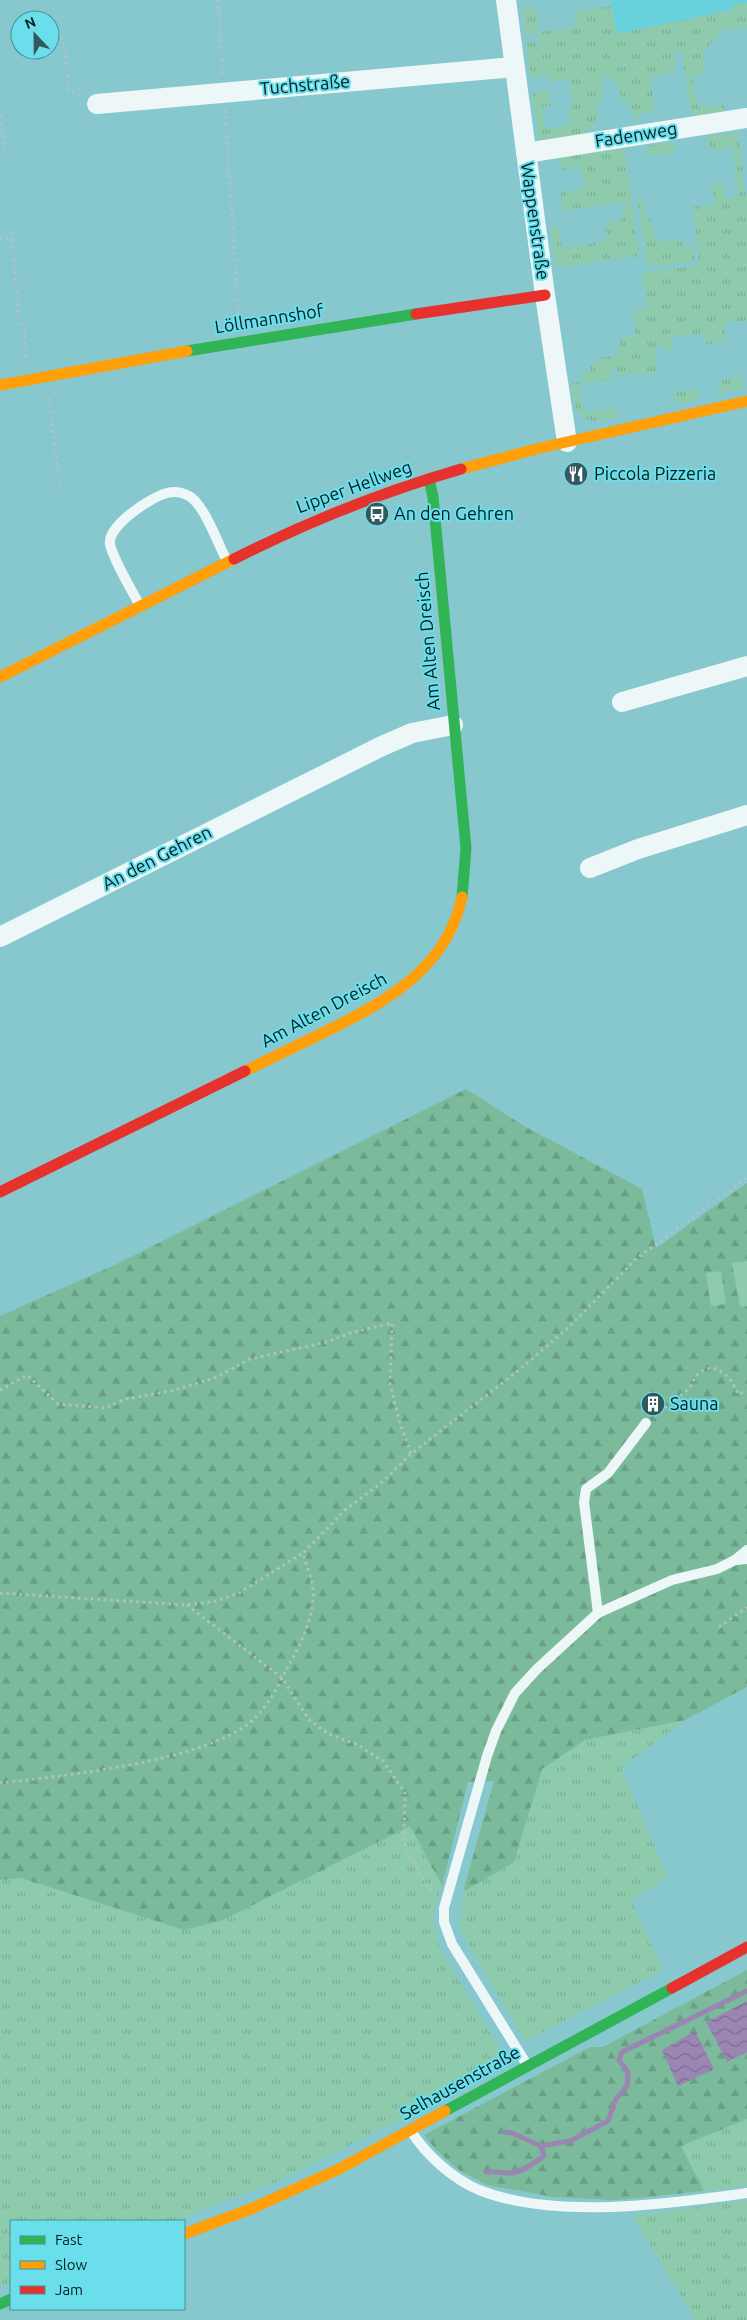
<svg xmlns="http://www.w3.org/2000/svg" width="747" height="2320" viewBox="0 0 747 2320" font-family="Ubuntu,sans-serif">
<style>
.built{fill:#69d1db}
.grass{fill:url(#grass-tufts)}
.forest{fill:url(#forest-firs)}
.pitch{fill:#8ecbac}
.water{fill:url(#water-waves)}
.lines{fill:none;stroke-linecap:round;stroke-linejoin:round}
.stream{stroke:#9a85b3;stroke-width:5}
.path{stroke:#b1c2c4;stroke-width:3;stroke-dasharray:2.5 4;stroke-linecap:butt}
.lane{stroke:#edf7f8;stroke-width:10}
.street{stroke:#edf7f8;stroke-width:20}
.fast{stroke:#30b455;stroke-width:11}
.slow{stroke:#ff9f0a;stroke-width:11}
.jam{stroke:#e5322d;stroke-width:11}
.labels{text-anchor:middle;stroke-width:4;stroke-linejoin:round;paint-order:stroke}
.street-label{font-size:18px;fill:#051f22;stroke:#6adfeb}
.poi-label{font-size:18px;fill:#051f22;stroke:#6adfeb;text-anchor:start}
</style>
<defs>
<pattern id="grass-tufts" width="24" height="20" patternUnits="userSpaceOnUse" patternTransform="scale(1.25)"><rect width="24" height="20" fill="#8ecbac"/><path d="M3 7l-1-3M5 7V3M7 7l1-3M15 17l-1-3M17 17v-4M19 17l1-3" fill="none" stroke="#79ae94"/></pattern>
<pattern id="forest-firs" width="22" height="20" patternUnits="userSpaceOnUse" patternTransform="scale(1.25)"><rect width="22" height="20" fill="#7bbb9b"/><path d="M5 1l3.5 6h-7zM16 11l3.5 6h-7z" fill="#69a085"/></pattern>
<pattern id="water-waves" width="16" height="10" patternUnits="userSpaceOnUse" patternTransform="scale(1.25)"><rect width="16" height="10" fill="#9a85b3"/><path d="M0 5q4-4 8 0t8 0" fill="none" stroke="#7c6c91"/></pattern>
</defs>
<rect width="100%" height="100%" fill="#87c7ce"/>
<path class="built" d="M 611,0 L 747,0 L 747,3 L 733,5 L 733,10 L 616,34 Z"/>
<g class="grass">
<path d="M 747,3 L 747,28 L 718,30 L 718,39 C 703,46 702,58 704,74 L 692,76 L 698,107 L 723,104 L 725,113 L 692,117 L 681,50 L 673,52 L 676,71 L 650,78 L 655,110 L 638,113 L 639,125 L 633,116 L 630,100 L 622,102 L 618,82 L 612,83 L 611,76 L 601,78 L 602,99 L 599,99 L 600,105 L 596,106 L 598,120 L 586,133 L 544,140 L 539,139 L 532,94 L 548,91 L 551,106 L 542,107 L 545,129 L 570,125 L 568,108 L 573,107 L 569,79 L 548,81 L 547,76 L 530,78 L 526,43 L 540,40 L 538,33 L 525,35 L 522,8 L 536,7 L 539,32 L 575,27 L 574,12 L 612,6 L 617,34 L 733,10 L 733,5 Z"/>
<path d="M 738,132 L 745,195 L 747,195 L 747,321 L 725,322 L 726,341 L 706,345 L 704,329 L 704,333 L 672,337 L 672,349 L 663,350 L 662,346 L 654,347 L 657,374 L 643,376 L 642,372 L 618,376 L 616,368 L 611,369 L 612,379 L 578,384 L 583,413 L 616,407 L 618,417 C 580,425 576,420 571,383 L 583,381 L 582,373 L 591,372 L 590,362 L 600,361 L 600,358 L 617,356 L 622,338 L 636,336 L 633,312 L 647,308 L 642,273 L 699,265 L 693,207 L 715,204 L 712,185 L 722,184 L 725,198 L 739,196 L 732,147 L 711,150 L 707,136 Z"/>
<path d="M 674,142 L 675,152 L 649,156 L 647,146 Z"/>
<path d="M 624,146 L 639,256 L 556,267 L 550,227 L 558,226 L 562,248 L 586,245 L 607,240 L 605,223 L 621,220 L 623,210 L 625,208 L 625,202 L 563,211 L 561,192 L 584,189 L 581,167 L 562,170 L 560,157 Z"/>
<path d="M 637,197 L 642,197 L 645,218 L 652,220 L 655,242 L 679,239 L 684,247 L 693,246 L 696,261 L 647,267 Z"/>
<path d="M 741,376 L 744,388 L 718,394 L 719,381 Z"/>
<path d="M 697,388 L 699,399 L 676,404 L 674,393 Z"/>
<path d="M 685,1720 L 621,1768 L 668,1877 L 631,1901 L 663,1970 L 525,2041 L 460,1930 L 463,1892 L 514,1862 L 542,1769 L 585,1740 Z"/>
<path d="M 410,1826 L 442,1886 L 433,1916 L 439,1947 L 506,2059 L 491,2069 L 385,2127 L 279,2181 L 172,2221 L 11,2221 L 11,2282 L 0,2286 L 0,1880 L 20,1878 L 184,1930 L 221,1921 Z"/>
<path d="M 747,2119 L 747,2186 L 704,2191 L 681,2146 Z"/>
<path d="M 747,2200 L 747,2320 L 696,2320 L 632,2216 Z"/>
</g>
<g class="forest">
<path d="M 466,1089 L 524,1126 L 642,1189 L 656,1248 L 747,1183 L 747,1687 L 685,1720 L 585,1740 L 542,1769 L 514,1862 L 463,1892 L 494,1781 L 468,1782 L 442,1886 L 410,1826 L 221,1921 L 184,1930 L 21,1878 L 0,1880 L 0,1316 L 117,1264 Z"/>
<path d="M 747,1970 L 747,2001 L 706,2022 L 727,2062 L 747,2052 L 747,2119 L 681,2146 L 704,2191 L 617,2200 L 553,2197 L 487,2185 L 459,2170 L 437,2151 L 424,2135 L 590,2047 L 603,2047 Z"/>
</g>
<g class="pitch">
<path d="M 747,1261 L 747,1306 L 740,1307 L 732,1263 Z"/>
<path d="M 721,1271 L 726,1304 L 711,1306 L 706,1273 Z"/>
</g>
<g class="water">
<path d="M 747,2001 L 747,2052 L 727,2062 L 706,2022 Z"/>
<path d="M 695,2031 L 714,2069 L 678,2086 L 662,2050 Z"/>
</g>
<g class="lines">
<g class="stream">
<path d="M 505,2132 L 512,2133 L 541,2146"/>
<path d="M 486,2172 C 495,2171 502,2173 511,2173 C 523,2172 535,2162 544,2156 L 541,2146 L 570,2141 L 608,2121 L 616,2099 L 627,2086 L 628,2072 L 619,2060 L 622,2052 L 747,1991"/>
</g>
<g class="path">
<path d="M 218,0 L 223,77"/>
<path d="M 50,30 L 64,40 L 69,90 L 81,96"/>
<path d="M 0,109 L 6,162"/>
<path d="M 225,110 L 239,321"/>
<path d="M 12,231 L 12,238"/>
<path d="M 0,239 L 12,238 L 19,320 L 24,329 L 26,360"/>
<path d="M 49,398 L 60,487"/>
<path d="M 0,1390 L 27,1375 L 58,1404 L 105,1408 L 126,1399 L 171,1391 L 217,1377 L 250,1359 L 327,1342 L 350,1333 L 392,1323 L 390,1384 L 399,1420 L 411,1454"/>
<path d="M 655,1416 C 665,1408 676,1400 686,1391 C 691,1387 693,1380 697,1375 C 715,1358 731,1377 738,1394 L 747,1391"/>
<path d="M 0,1593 L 187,1605 L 216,1601 L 239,1593 L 303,1553"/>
<path d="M 187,1605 L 282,1678 L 309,1720 L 329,1734 L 358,1745 L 383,1761 L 405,1793 L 404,1843 L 424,1882 L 434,1895"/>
<path d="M 719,1627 L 747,1607"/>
<path d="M 0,1783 C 62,1776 215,1761 257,1716 C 270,1702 280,1682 289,1665 C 301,1643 315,1615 313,1590 C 312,1578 306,1565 303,1553 L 345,1510 L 380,1484 L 411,1454 L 519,1370 L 569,1327 L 636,1259 L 747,1178"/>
</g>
<g class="lane">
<path d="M 140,606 C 132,590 113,560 110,544 C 107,526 151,497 167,493 C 174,491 182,492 189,496 C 204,504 218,544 227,561"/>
<path d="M 735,1560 L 747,1550"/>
<path d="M 598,1613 L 584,1502 L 586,1489 L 608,1473 L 646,1423"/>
<path d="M 527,2065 L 452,1944 L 444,1922 L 444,1908 L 487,1756 L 496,1731 L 515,1693 L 537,1669 L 598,1613 L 672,1580 L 717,1569 L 735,1560 L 747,1559"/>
<path d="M 411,2131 C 426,2155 453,2179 479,2190 C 555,2220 668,2204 747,2193"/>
</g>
<g class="street">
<path d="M 506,0 L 545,295 L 567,442"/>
<path d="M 97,104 L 514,67"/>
<path d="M 526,153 L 747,118"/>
<path d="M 622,702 L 747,666"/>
<path d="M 590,868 L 638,849 L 747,815"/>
<path d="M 0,937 L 382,746 L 412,733 L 453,725"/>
</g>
<g class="fast">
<path d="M 187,351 L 416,314"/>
<path d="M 429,479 L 433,497 L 466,848 L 462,897"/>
<path d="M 445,2111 L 672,1988"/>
<path d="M 0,2304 L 11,2299"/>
</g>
<g class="slow">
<path d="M 0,385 L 187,351"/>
<path d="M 461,469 L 540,448 L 747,401"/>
<path d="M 0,677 L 234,559"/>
<path d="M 245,1071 C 272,1058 298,1045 325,1032 C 385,1002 447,969 462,897"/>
<path d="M 184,2234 L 253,2208 L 339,2169 L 445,2111"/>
</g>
<g class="jam">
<path d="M 416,314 L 545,295"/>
<path d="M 234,559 C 307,522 382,492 461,469"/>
<path d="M 0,1192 L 245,1071"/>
<path d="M 672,1988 L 747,1947"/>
</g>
</g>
<defs>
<g id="restaurant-disc" transform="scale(1.25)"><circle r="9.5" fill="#325a5e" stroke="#6adfeb"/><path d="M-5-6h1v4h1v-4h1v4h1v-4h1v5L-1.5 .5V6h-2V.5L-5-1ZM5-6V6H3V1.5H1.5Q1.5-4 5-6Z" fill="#fff"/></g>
<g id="bus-disc" transform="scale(1.25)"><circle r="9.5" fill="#325a5e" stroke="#6adfeb"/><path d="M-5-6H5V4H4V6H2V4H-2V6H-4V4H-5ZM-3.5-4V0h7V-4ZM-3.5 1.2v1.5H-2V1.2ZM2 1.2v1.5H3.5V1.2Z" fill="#fff"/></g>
<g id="building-disc" transform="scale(1.25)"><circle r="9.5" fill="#325a5e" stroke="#6adfeb"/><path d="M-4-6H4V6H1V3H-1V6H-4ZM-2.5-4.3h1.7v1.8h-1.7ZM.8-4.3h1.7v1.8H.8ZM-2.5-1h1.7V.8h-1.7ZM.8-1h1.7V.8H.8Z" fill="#fff"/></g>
</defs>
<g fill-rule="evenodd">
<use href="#restaurant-disc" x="576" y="474"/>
<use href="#bus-disc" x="377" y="514"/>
<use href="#building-disc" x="653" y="1404"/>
</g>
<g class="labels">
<g class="street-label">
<text transform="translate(305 85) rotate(-5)" y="6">Tuchstraße</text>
<text transform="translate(636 135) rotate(-9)" y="6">Fadenweg</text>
<text transform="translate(535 221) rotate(82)" y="6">Wappenstraße</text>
<text transform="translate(269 319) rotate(-9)" y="6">Löllmannshof</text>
<text transform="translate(354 487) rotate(-20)" y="6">Lipper Hellweg</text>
<text transform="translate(428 641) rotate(-95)" y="6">Am Alten Dreisch</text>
<text transform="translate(157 858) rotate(-27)" y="6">An den Gehren</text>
<text transform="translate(324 1010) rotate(-28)" y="6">Am Alten Dreisch</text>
<text transform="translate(460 2083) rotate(-29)" y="6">Selhausenstraße</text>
</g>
<g class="poi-label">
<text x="594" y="480">Piccola Pizzeria</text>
<text x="394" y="520">An den Gehren</text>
<text x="670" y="1410">Sauna</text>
</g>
</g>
<rect x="10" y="2220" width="175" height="90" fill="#6adfeb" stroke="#42929b"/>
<rect x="20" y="2236" width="25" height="8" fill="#30b455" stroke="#42929b"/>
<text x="55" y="2245" font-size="15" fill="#051f22">Fast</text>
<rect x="20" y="2261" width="25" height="8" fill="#ff9f0a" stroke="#42929b"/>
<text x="55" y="2270" font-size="15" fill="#051f22">Slow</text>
<rect x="20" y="2286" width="25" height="8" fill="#e5322d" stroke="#42929b"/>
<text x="55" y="2295" font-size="15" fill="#051f22">Jam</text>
<g transform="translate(35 35) rotate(338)"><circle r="24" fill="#6adfeb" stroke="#42929b"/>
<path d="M0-4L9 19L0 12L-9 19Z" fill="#325a5e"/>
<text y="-8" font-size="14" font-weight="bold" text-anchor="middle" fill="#051f22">N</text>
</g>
</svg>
